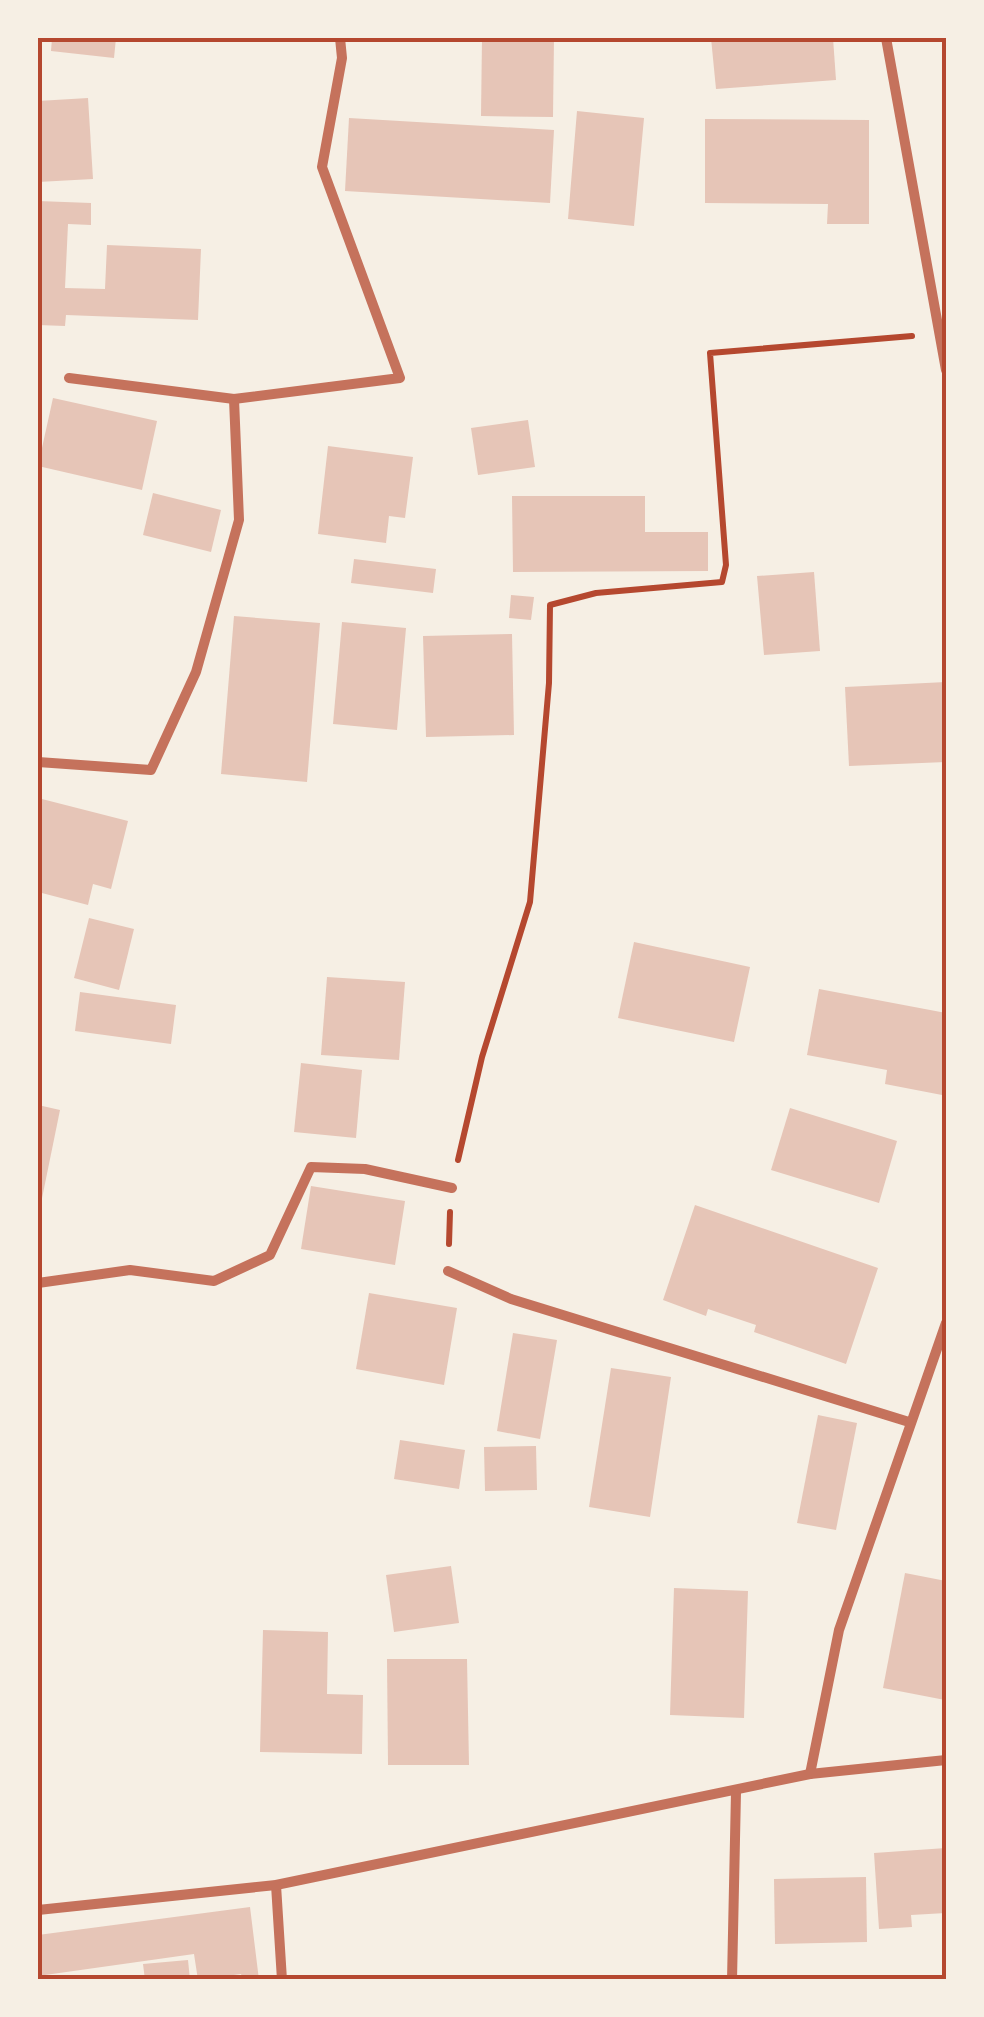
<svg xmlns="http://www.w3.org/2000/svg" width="984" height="2017" viewBox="0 0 984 2017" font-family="'Libre Baskerville',serif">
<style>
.building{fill:#e6c5b7}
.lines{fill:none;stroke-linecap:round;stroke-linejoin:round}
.path{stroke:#b5482f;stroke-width:6}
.minor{stroke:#c5725c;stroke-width:10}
.neatline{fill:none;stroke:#b5482f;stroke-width:4}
</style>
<rect width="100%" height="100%" fill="#f6efe4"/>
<g class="building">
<path d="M 52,38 L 116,38 L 114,58 L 51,51 Z"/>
<path d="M 482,38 L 554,38 L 553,117 L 481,116 Z"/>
<path d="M 711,38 L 833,38 L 836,80 L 716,89 Z"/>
<path d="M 88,98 L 93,179 L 38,182 L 38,101 Z"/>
<path d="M 577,111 L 644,118 L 634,226 L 568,219 Z"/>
<path d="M 349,118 L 554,130 L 550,203 L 345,191 Z"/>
<path d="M 705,119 L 869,120 L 869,224 L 827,224 L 828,204 L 705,203 Z"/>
<path d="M 38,201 L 91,203 L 91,225 L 68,224 L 65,288 L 105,289 L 107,245 L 201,249 L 198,320 L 66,315 L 65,326 L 38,325 Z"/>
<path d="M 53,398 L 157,421 L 142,490 L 38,466 Z"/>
<path d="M 528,420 L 535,467 L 478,475 L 471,428 Z"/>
<path d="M 328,446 L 413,457 L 405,518 L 389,516 L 386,543 L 318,534 Z"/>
<path d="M 153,493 L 221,510 L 211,552 L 143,535 Z"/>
<path d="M 512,496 L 645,496 L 645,532 L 708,532 L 708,571 L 513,572 Z"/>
<path d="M 354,559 L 436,569 L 433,593 L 351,583 Z"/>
<path d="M 814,572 L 820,651 L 764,655 L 757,576 Z"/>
<path d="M 511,595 L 534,597 L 531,620 L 509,618 Z"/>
<path d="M 234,616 L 320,623 L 307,782 L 221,774 Z"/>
<path d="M 342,622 L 406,628 L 397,730 L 333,724 Z"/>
<path d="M 512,634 L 514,735 L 426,737 L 423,636 Z"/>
<path d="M 946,682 L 946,762 L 849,766 L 845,687 Z"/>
<path d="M 38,798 L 128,821 L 111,889 L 93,884 L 88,905 L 38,892 Z"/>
<path d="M 89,918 L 134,929 L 119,990 L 74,978 Z"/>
<path d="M 634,942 L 750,967 L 734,1042 L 618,1018 Z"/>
<path d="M 327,977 L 405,982 L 399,1060 L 321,1055 Z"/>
<path d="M 819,989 L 946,1013 L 942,1095 L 885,1084 L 887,1070 L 807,1055 Z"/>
<path d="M 80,992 L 176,1005 L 171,1044 L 75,1031 Z"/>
<path d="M 301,1063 L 362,1070 L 356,1138 L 294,1132 Z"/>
<path d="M 38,1105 L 60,1110 L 39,1213 L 38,1213 Z"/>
<path d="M 790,1108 L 897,1141 L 879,1203 L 771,1170 Z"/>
<path d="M 311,1186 L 405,1201 L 395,1265 L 301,1249 Z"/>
<path d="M 695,1205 L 878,1268 L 846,1364 L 754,1332 L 756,1325 L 708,1309 L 706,1316 L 663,1300 Z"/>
<path d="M 369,1293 L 457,1308 L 444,1385 L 356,1369 Z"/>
<path d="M 513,1333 L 557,1340 L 540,1439 L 497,1431 Z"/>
<path d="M 611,1368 L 671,1377 L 650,1517 L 589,1507 Z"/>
<path d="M 818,1415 L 857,1423 L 836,1530 L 797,1523 Z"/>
<path d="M 400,1440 L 465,1450 L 459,1489 L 394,1479 Z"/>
<path d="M 536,1446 L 537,1490 L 485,1491 L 484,1447 Z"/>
<path d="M 451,1566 L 459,1623 L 394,1632 L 386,1575 Z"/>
<path d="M 905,1573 L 946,1581 L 945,1700 L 883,1688 Z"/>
<path d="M 674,1588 L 748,1591 L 744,1718 L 670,1715 Z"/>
<path d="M 263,1630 L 328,1632 L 327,1694 L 363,1695 L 362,1754 L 260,1752 Z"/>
<path d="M 387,1659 L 467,1659 L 469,1765 L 388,1765 Z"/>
<path d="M 946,1848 L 946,1913 L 911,1915 L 912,1927 L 879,1929 L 874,1853 Z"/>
<path d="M 866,1877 L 867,1942 L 775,1944 L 774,1879 Z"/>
<path d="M 250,1907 L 259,1980 L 243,1980 L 241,1974 L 198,1980 L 194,1954 L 38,1976 L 38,1935 Z"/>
<path d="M 188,1960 L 190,1980 L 145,1980 L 143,1964 Z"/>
</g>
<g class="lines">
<g class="path">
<path d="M 458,1160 L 482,1057 L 530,902 L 549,683 L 550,605 L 596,593 L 722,582 L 726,565 L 710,353 L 912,336"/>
<path d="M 449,1244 L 450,1212"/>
</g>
<g class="minor">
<path d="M 886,38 L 946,370"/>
<path d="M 69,378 L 234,399 L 400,378 L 322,167 L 342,58 L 340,38"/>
<path d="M 38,762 L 151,770 L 196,672 L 239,520 L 234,399"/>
<path d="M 448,1271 L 511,1299 L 909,1422"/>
<path d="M 38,1283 L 130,1270 L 214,1281 L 270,1255 L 311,1167 L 365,1169 L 452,1188"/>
<path d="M 810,1774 L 839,1630 L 946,1323"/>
<path d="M 276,1885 L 282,1980"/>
<path d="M 38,1910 L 276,1885 L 810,1774 L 946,1760"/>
<path d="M 732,1980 L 736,1792"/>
</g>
</g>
<rect width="984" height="2017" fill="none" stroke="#f6efe4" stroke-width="80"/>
<rect x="40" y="40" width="904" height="1937" class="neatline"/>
</svg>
